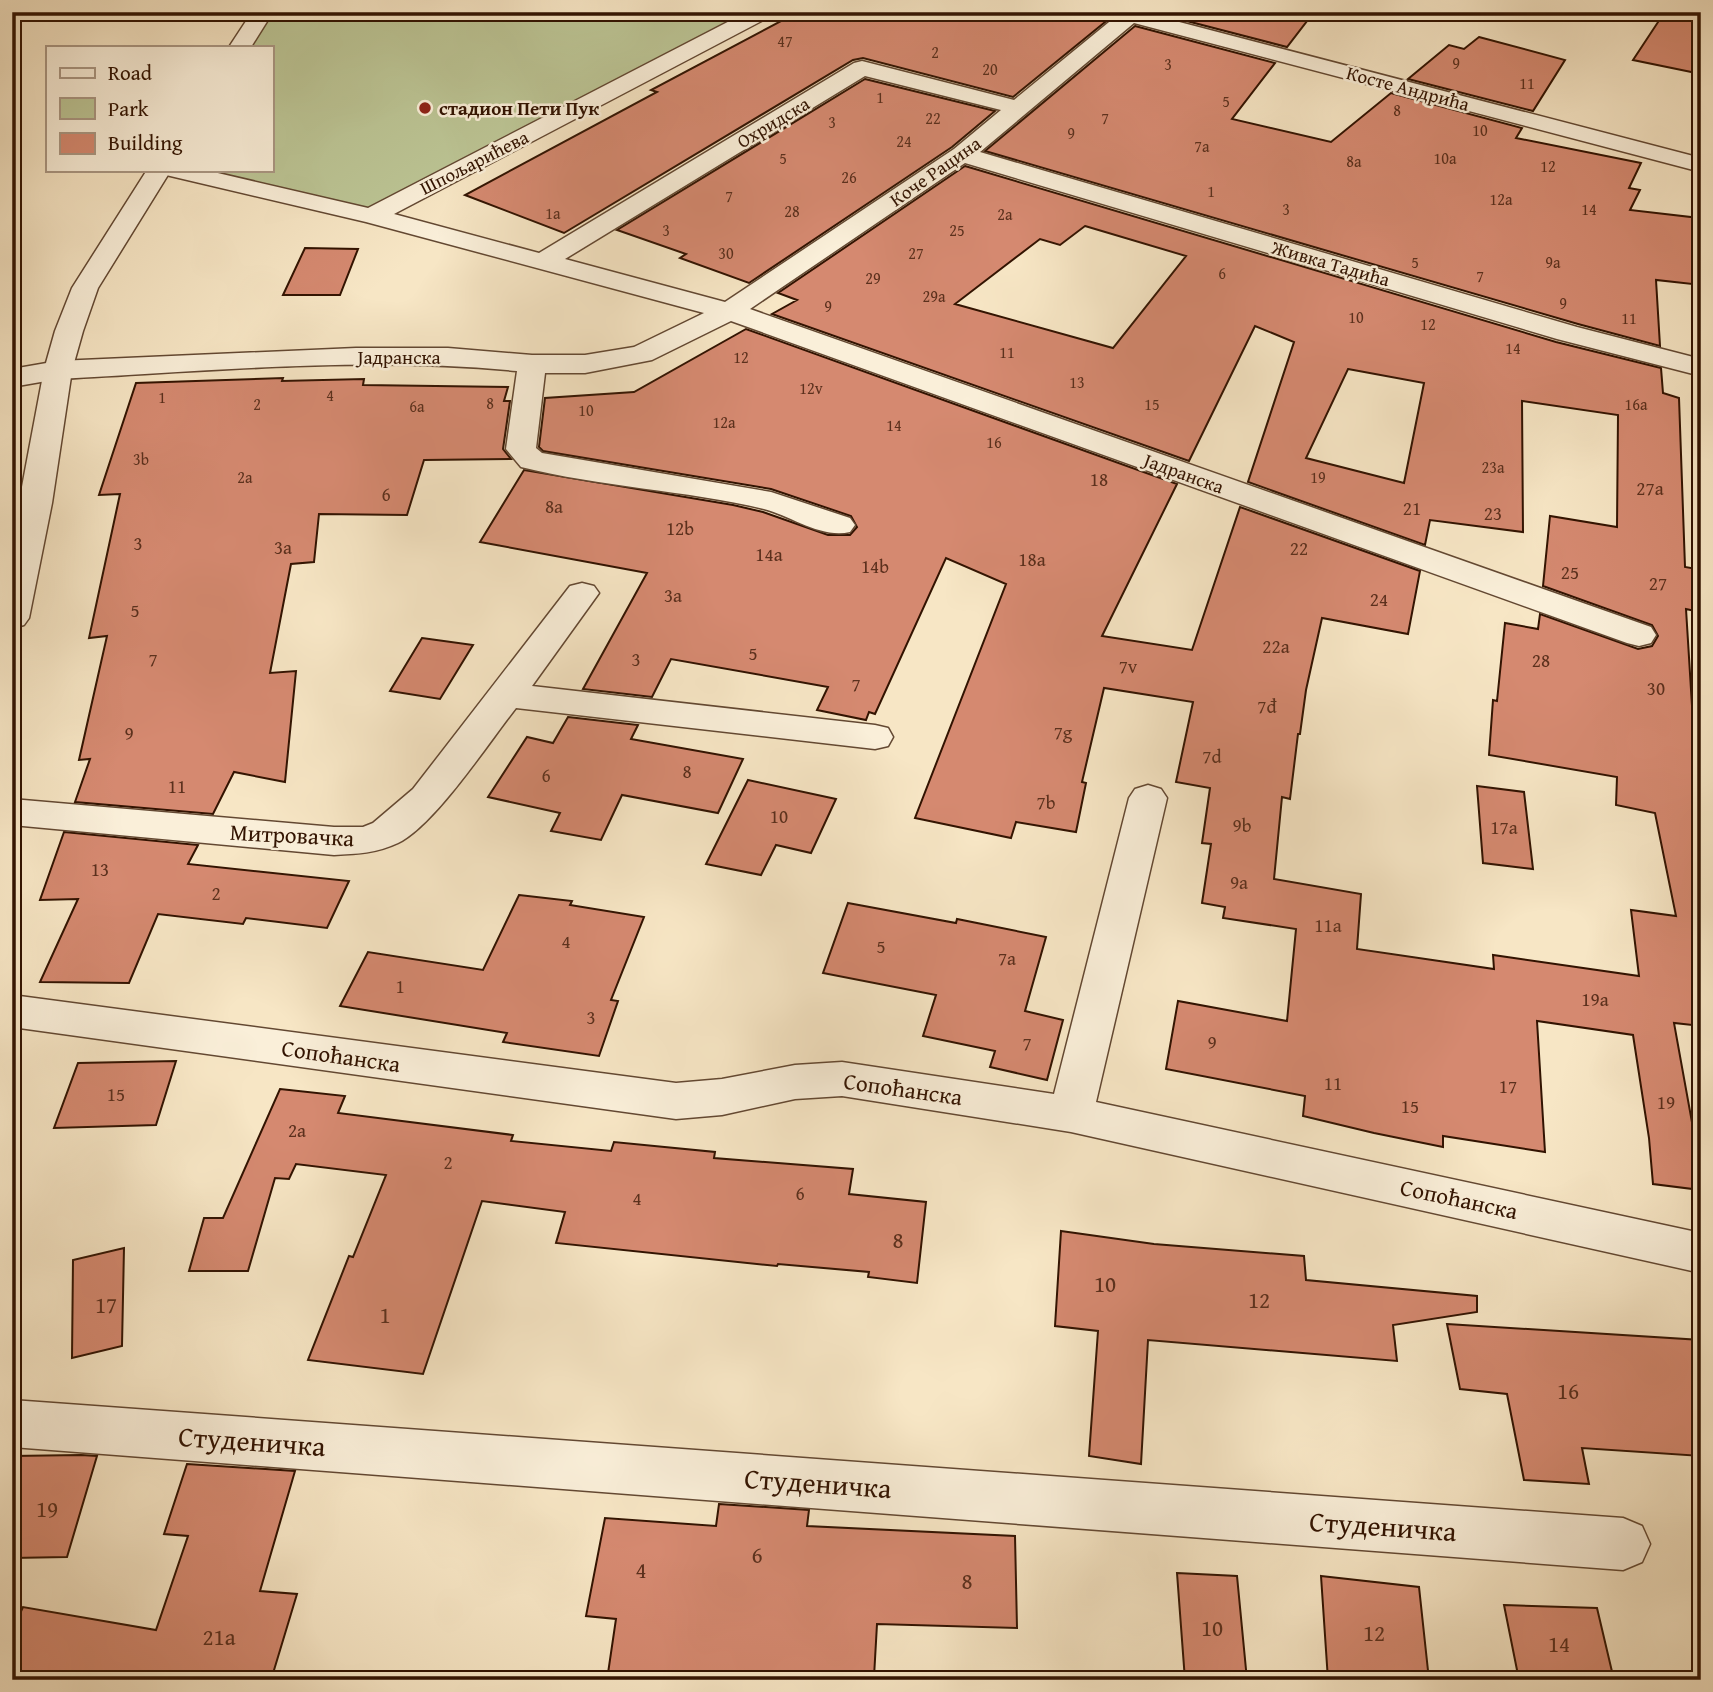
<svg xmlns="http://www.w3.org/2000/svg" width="1713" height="1692" viewBox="0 0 1713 1692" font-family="'Gentium Book Plus',serif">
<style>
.green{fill:#bcc595;stroke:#776c4b;stroke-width:2}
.building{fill:#d58970;stroke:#321301;stroke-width:2;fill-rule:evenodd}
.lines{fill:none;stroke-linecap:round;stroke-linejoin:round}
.minor-casing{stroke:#634832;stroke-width:3}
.tertiary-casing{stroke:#634832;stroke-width:3}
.minor{fill:#faefd9;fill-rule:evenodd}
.tertiary{fill:#faefd9;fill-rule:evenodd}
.poi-dot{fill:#8f2418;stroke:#faefd9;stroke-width:2.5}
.labels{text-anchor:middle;stroke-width:5;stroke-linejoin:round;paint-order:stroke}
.far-number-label{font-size:16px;fill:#5b301d}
.far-street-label{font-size:19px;fill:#321301;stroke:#faefd9}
.far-poi-label{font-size:19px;font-weight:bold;fill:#321301;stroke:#faefd9;text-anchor:start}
.number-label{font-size:19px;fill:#5b301d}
.street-label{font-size:23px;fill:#321301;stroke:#faefd9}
.near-number-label{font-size:23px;fill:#5b301d}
.near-street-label{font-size:28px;fill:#321301;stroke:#faefd9}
</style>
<rect width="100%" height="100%" fill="#f7e6c5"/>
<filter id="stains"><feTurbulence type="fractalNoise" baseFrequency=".00286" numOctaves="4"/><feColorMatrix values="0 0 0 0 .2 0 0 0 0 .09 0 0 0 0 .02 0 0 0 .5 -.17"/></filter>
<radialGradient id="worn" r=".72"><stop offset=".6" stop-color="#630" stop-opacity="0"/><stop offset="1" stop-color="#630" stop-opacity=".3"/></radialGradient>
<path class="green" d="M 263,12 L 764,12 L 371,216 L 175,170 L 271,170 L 271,47 L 240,47 Z"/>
<g class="building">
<path d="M 798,12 L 1102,12 L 1110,18 L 1013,97 L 863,58 L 853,60 L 564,233 L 465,195 L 657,92 L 651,90 Z"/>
<path d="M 1152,12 L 1274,12 L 1307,21 L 1287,47 Z"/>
<path d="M 1664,13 L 1701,20 L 1701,74 L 1633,60 Z"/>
<path d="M 1135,26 L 1275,63 L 1232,119 L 1331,142 L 1391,93 L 1522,128 L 1516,138 L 1641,163 L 1629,188 L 1640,190 L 1630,210 L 1699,218 L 1701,285 L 1656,280 L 1660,346 L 1578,324 L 985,151 Z"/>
<path d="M 1479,37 L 1565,60 L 1533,111 L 1408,79 L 1449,45 L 1464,49 Z"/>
<path d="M 865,79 L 995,111 L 952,147 L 749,283 L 680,258 L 686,254 L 617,230 Z"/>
<path d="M 965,166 L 1556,342 L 1661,368 L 1663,393 L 1679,398 L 1685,567 L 1697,569 L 1695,611 L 1686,609 L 1697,786 L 1700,787 L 1701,1026 L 1674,1023 L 1701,1172 L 1701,1190 L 1653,1184 L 1649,1138 L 1633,1035 L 1537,1021 L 1545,1152 L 1443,1136 L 1443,1147 L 1374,1133 L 1303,1116 L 1305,1096 L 1166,1069 L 1178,1001 L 1287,1021 L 1296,929 L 1223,918 L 1225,907 L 1202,903 L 1211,844 L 1202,843 L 1210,788 L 1176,782 L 1193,702 L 1104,688 L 1082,782 L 1086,783 L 1076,832 L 1016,822 L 1011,838 L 915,818 L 1006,584 L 946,558 L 875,714 L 869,712 L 866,720 L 817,710 L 828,687 L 671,659 L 652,697 L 583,689 L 647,573 L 480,542 L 524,470 L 733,505 L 763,512 L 828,535 L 850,535 L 857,527 L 851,516 L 771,489 L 543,451 L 539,447 L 545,398 L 634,392 L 746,329 L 1177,484 L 1102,636 L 1192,650 L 1240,507 L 1420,571 L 1408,634 L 1322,618 L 1306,690 L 1300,734 L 1298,734 L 1290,799 L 1282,797 L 1274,879 L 1361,894 L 1357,949 L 1494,969 L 1493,955 L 1639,976 L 1631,910 L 1676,916 L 1655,813 L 1616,805 L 1617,777 L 1489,755 L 1493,700 L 1497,701 L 1505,623 L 1538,629 L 1540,614 L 1638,649 L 1652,646 L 1658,636 L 1652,625 L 1543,586 L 1550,516 L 1617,527 L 1618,415 L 1522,401 L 1523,532 L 1430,520 L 1425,545 L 1248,482 L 1294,342 L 1255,326 L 1189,461 L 772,314 L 797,300 L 778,293 ZM 1085,226 L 1186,256 L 1113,348 L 955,304 L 1040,239 L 1060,245 ZM 1348,369 L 1424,383 L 1404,483 L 1306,458 Z"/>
<path d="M 305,248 L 358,249 L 340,295 L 283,295 Z"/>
<path d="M 283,378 L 282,381 L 364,379 L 363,385 L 508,387 L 504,401 L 510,401 L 503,449 L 511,459 L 424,460 L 407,515 L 319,514 L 314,562 L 291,564 L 270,673 L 296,671 L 285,782 L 234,772 L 213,814 L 75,802 L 90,759 L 79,760 L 107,636 L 89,638 L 120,494 L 99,495 L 136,383 Z"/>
<path d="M 422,638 L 473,645 L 440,699 L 390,691 Z"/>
<path d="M 568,717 L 638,725 L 631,739 L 743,759 L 718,813 L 622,795 L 601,840 L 551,831 L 560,813 L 488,797 L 527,737 L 553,743 Z"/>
<path d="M 748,780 L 836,799 L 811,853 L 776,845 L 761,875 L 706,864 Z"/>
<path d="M 1477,786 L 1524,792 L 1533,869 L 1483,863 Z"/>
<path d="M 64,832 L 198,845 L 188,864 L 349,881 L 327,928 L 246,918 L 243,924 L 158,914 L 129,983 L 40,982 L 78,899 L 40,900 Z"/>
<path d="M 519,895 L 572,901 L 570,905 L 644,917 L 611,1000 L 618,1001 L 599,1056 L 503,1042 L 507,1033 L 340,1006 L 368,952 L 483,970 Z"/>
<path d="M 848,903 L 956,923 L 957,919 L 1046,937 L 1025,1011 L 1063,1020 L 1047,1080 L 990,1067 L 995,1051 L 923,1036 L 936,995 L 823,973 Z"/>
<path d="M 176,1061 L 156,1125 L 54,1128 L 78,1063 Z"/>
<path d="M 280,1089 L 345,1096 L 338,1113 L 513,1135 L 511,1141 L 611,1151 L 614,1142 L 715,1152 L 714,1158 L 853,1169 L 849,1194 L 926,1202 L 917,1283 L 868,1277 L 869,1272 L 778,1264 L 777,1266 L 556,1243 L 565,1212 L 482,1201 L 423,1374 L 308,1360 L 349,1256 L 353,1257 L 386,1175 L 296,1164 L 289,1179 L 275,1178 L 248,1271 L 189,1271 L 204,1218 L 223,1218 Z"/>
<path d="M 1061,1231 L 1154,1244 L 1304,1256 L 1306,1280 L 1477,1296 L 1477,1312 L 1393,1325 L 1397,1361 L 1148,1340 L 1141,1464 L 1089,1456 L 1098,1331 L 1055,1326 Z"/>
<path d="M 124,1248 L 122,1346 L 72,1358 L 73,1260 Z"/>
<path d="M 1447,1324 L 1701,1340 L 1701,1456 L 1582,1448 L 1589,1484 L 1524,1480 L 1507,1394 L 1460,1389 Z"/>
<path d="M 81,1455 L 97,1456 L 67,1557 L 12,1558 L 12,1456 Z"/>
<path d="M 187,1464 L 295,1471 L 260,1591 L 297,1594 L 271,1680 L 12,1680 L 12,1631 L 23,1607 L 156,1630 L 188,1536 L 164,1534 Z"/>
<path d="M 719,1504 L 809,1510 L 807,1526 L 1015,1536 L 1017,1628 L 877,1624 L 874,1677 L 800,1672 L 800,1680 L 607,1680 L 616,1619 L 586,1616 L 605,1518 L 716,1526 Z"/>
<path d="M 1177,1573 L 1237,1576 L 1247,1680 L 1185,1680 Z"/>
<path d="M 1321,1576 L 1419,1587 L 1429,1680 L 1328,1680 Z"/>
<path d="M 1504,1605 L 1597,1608 L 1614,1680 L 1519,1680 Z"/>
</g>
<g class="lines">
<g class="minor-casing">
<g id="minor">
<path d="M 747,12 L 774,12 L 771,16 L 394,214 L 539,253 L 854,63 L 862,61 L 1014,100 L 1114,18 L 1105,12 L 1141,12 L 1701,158 L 1701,172 L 1134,23 L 980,152 L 1577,327 L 1701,359 L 1701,376 L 1557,339 L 965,163 L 750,309 L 1651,627 L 1656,635 L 1651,643 L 1639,646 L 1627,643 L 731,321 L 652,360 L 585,373 L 545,373 L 536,448 L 542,453 L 771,492 L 850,518 L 855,525 L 850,532 C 822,539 791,516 764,509 C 684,490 601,487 521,467 L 506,449 L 517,371 C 364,356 211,371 58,379 L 12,387 L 12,369 L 58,361 L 356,348 L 448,348 L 532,355 L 585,355 L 634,347 L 704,313 L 366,222 L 166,175 L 163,170 L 205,170 L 368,208 ZM 865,76 L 1001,110 L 954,149 L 725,302 L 565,259 Z"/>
<path d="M 582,583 L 594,586 L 599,593 L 532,686 L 875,725 L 888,728 L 893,737 L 888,746 L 875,749 L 516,708 C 489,742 435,825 398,843 C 377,853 357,854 334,855 L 12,825 L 12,799 L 334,827 L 363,827 L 373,823 L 413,789 L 570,586 Z"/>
<path d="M 1148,785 L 1161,789 L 1167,798 L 1096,1102 L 1701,1233 L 1701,1273 L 1071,1132 L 842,1096 L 795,1099 L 722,1115 L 676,1119 L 12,1027 L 12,995 L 676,1083 L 722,1079 L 795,1065 L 842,1062 L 1054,1094 L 1129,798 L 1135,789 Z"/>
<path d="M 12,1400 L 1623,1518 L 1642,1526 L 1650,1544 L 1642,1562 L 1623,1570 L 12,1447 Z"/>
</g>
</g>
<g class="tertiary-casing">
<g id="tertiary">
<path d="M 252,12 L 273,12 L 251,47 L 229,47 Z"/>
<path d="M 147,170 L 171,170 L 98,288 L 83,331 L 72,370 L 52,503 L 29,618 L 24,625 L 12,628 L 12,540 L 44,370 L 55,331 L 72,288 Z"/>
</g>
</g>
<use href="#minor" class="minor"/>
<use href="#tertiary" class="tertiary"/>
</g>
<circle class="poi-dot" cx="425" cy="108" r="7"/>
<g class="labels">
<g class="far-number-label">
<text x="785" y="47">47</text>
<text x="935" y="58">2</text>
<text x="1456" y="69">9</text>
<text x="1168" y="70">3</text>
<text x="990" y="75">20</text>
<text x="1527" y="89">11</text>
<text x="880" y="103">1</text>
<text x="1226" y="107">5</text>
<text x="1397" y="116">8</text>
<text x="933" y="124">22</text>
<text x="1105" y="124">7</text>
<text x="832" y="128">3</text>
<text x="1480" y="136">10</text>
<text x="1071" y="139">9</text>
<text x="904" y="147">24</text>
<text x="1202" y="152">7a</text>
<text x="783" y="164">5</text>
<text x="1445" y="164">10a</text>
<text x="1354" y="167">8a</text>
<text x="1548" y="172">12</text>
<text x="849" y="183">26</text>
<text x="1211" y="197">1</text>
<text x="729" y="202">7</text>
<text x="1501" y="205">12a</text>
<text x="1286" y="215">3</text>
<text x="1589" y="215">14</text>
<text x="792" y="217">28</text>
<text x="553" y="219">1a</text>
<text x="1005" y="220">2a</text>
<text x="666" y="236">3</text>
<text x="957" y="236">25</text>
<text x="726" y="259">30</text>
<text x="916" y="259">27</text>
<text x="1415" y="268">5</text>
<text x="1553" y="268">9a</text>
<text x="1222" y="279">6</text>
<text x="1480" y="282">7</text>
<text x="873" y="284">29</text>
<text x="934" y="302">29a</text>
<text x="1563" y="309">9</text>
<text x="828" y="312">9</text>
<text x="1356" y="323">10</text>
<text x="1629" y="324">11</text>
<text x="1428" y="330">12</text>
<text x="1513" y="354">14</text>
<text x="1007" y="358">11</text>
<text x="741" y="363">12</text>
<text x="1077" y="388">13</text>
<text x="811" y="394">12v</text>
<text x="330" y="401">4</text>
<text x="162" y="403">1</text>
<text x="490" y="409">8</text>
<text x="257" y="410">2</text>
<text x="1152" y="410">15</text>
<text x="1636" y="410">16a</text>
<text x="417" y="412">6a</text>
<text x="586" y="416">10</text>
<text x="724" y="428">12a</text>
<text x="894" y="431">14</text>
<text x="994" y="448">16</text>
<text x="141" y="465">3b</text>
<text x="1493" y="473">23a</text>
<text x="245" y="483">2a</text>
<text x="1318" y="483">19</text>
</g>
<g class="far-street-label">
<text transform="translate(1408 88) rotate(15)" y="7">Косте Андрића</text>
<text transform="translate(773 122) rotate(-31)" y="7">Охридска</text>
<text transform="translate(474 162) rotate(-27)" y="7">Шпољарићева</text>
<text transform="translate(935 171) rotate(-35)" y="7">Коче Рацина</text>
<text transform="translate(1331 263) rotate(16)" y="7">Живка Тадића</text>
<text x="399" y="364">Јадранска</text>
<text transform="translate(1184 473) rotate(20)" y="7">Јадранска</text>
</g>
<g class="far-poi-label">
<text x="439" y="115">стадион Пети Пук</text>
</g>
<g class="number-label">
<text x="1099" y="486">18</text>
<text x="1650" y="495">27a</text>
<text x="386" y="501">6</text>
<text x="554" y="513">8a</text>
<text x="1412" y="515">21</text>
<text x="1493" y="520">23</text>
<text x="680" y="535">12b</text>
<text x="138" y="550">3</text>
<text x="283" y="554">3a</text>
<text x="1299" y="555">22</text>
<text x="769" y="561">14a</text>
<text x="1032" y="566">18a</text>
<text x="875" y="573">14b</text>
<text x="1570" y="579">25</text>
<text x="1658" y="590">27</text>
<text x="673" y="602">3a</text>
<text x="1379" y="606">24</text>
<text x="135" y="617">5</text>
<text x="1276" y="653">22a</text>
<text x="753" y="660">5</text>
<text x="153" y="666">7</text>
<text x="636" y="666">3</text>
<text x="1541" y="667">28</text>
<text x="1128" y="673">7v</text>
<text x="856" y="691">7</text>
<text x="1656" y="695">30</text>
<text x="1267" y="713">7đ</text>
<text x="1063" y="739">7g</text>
<text x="129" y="740">9</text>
<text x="1212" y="763">7d</text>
<text x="687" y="778">8</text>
<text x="546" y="782">6</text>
<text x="177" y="793">11</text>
<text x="1046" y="809">7b</text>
<text x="779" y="823">10</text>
<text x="1242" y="832">9b</text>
<text x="1504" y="834">17a</text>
<text x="100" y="876">13</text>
<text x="1239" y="889">9a</text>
<text x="216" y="900">2</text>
<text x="1328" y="932">11a</text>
<text x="566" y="948">4</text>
<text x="881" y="953">5</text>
<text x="1007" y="965">7a</text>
<text x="400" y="993">1</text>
<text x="1595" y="1006">19a</text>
<text x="591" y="1024">3</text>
<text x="1212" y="1049">9</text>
<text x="1027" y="1050">7</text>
<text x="1333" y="1090">11</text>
<text x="1508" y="1093">17</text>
<text x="116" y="1101">15</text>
<text x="1666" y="1109">19</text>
<text x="1410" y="1113">15</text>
<text x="297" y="1137">2a</text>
<text x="448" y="1169">2</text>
<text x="800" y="1200">6</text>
<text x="637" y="1205">4</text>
</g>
<g class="street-label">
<text transform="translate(292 835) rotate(3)" y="8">Митровачка</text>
<text transform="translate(341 1056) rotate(8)" y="8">Сопоћанска</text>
<text transform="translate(903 1089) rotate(8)" y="8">Сопоћанска</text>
<text transform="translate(1459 1199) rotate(12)" y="8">Сопоћанска</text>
</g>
<g class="near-number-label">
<text x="898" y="1248">8</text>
<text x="1105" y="1292">10</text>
<text x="1259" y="1308">12</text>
<text x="106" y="1313">17</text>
<text x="385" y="1323">1</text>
<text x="1568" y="1399">16</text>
<text x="47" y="1517">19</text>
<text x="757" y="1563">6</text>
<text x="641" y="1578">4</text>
<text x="967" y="1589">8</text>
<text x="1212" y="1636">10</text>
<text x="1374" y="1641">12</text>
<text x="219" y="1645">21a</text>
<text x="1559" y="1652">14</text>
</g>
<g class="near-street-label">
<text transform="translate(252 1441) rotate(4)" y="10">Студеничка</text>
<text transform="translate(818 1483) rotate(4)" y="10">Студеничка</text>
<text transform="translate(1383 1526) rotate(4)" y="10">Студеничка</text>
</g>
</g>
<rect width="1713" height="1692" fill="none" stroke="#f7e6c5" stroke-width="42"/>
<rect x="14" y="14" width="1685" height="1664" fill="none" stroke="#321301" stroke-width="3.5"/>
<rect x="21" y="21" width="1671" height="1650" fill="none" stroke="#321301" stroke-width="2"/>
<rect x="46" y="46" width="228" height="126" fill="#faefd9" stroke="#aa9783" stroke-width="2"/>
<rect x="60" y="68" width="35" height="10" fill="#faefd9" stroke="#aa9783" stroke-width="2"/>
<text x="108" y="80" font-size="21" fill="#321301">Road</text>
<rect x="60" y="98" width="35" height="21" fill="#bcc595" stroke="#aa9783" stroke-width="2"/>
<text x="108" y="116" font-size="21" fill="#321301">Park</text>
<rect x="60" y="133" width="35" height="21" fill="#d58970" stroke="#aa9783" stroke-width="2"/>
<text x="108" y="150" font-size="21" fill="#321301">Building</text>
<rect width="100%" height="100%" filter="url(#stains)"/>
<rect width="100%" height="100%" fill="url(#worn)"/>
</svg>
